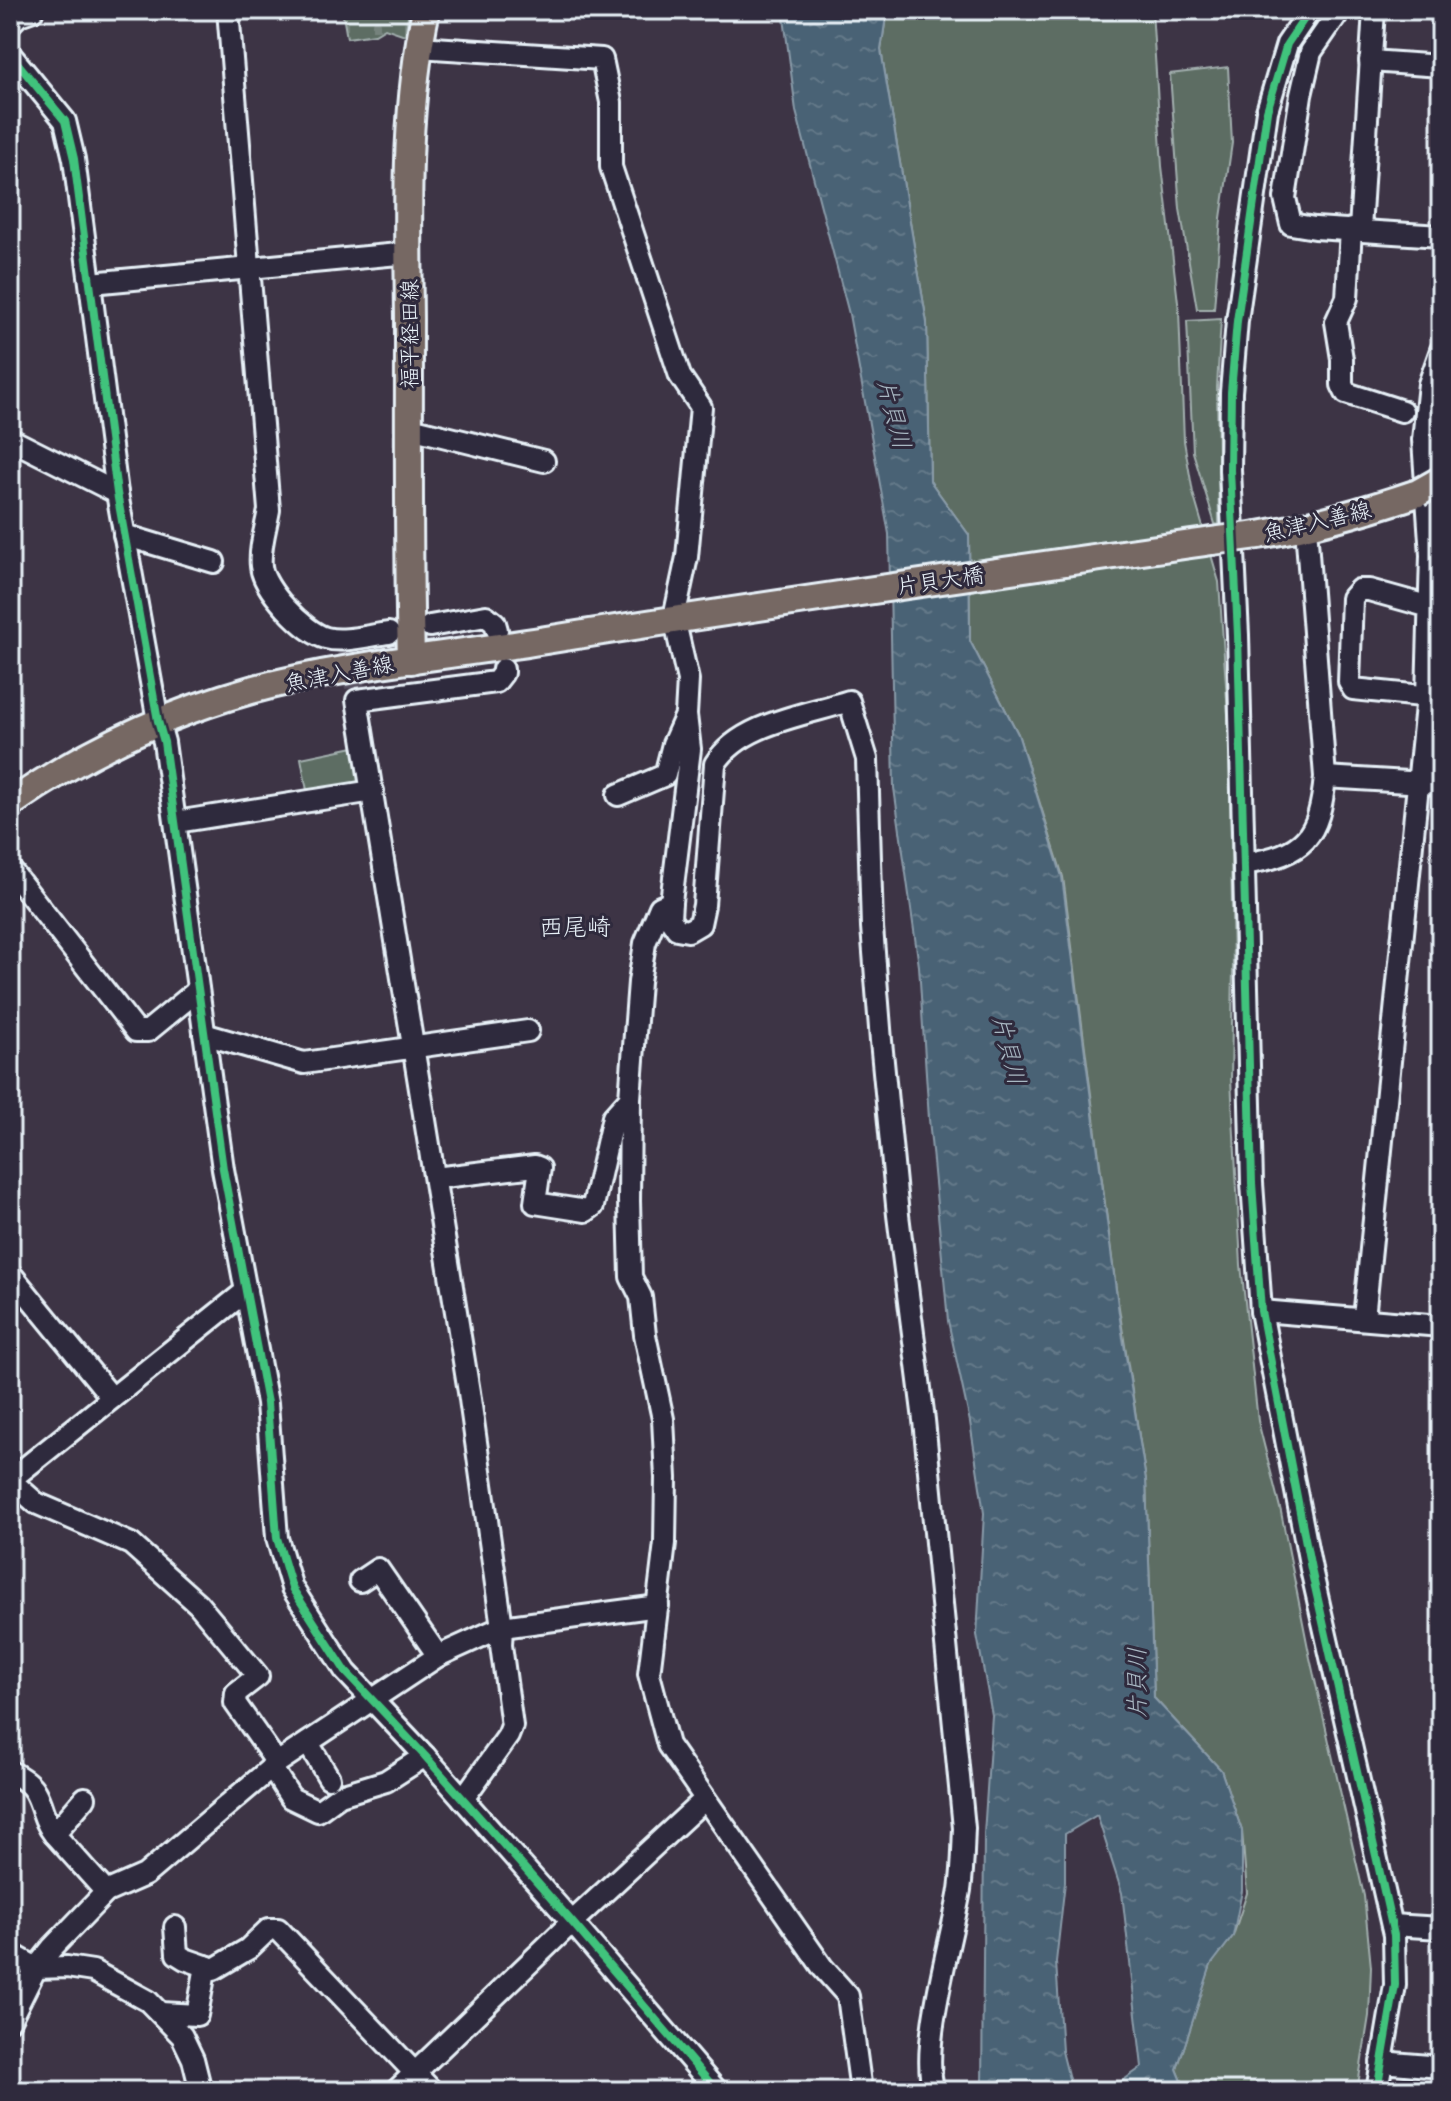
<svg xmlns="http://www.w3.org/2000/svg" width="1451" height="2101" viewBox="0 0 1451 2101" font-family="'Balsamiq Sans','Klee One',sans-serif">
<style>
.green{fill:#5d6d64;stroke:#a2afae;stroke-width:2}
.cemetery{fill:url(#cemetery-stones);stroke:#a2afae;stroke-width:2}
.water{fill:url(#water-ripples);stroke:#899ba9;stroke-width:2}
.lines{fill:none;stroke-linecap:round;stroke-linejoin:round}
.minor-tunnel{stroke:#575060;stroke-width:20;stroke-dasharray:20 10;stroke-linecap:butt}
.minor-casing{stroke:#e8f1f8;stroke-width:26}
.major-casing{stroke:#e8f1f8;stroke-width:32}
.minor{stroke:#2f2a3d;stroke-width:20}
.major{stroke:#766864;stroke-width:26}
.major-bridge-casing{stroke:#e8f1f8;stroke-width:32;stroke-linecap:butt}
.major-bridge{stroke:#766864;stroke-width:26}
.cycleway-casing{stroke:#2f2a3d;stroke-width:13}
.cycleway{stroke:#40c37c;stroke-width:8}
.labels{text-anchor:middle;stroke-width:6;stroke-linejoin:round;paint-order:stroke}
.street-label{font-size:22px;fill:#e8f1f8;stroke:#2f2a3d}
.water-label{font-size:24px;font-style:italic;fill:#a9b8c3;stroke:#2f2a3d}
.neighbourhood-label{font-size:24px;fill:#e8f1f8;stroke:#2f2a3d}
</style>
<defs>
<pattern id="cemetery-stones" width="16" height="16" patternUnits="userSpaceOnUse" patternTransform="scale(2)"><rect width="16" height="16" fill="#5d6d64"/><path d="M2 7V4a2 2 0 0 1 4 0v3zM10 15v-3a2 2 0 0 1 4 0v3z" fill="#74827b"/></pattern>
<pattern id="water-ripples" width="26" height="14" patternUnits="userSpaceOnUse" patternTransform="scale(2)"><rect width="26" height="14" fill="#4a6274"/><path d="M2 4q2-2 4 0t4 0M15 11q2-2 4 0t4 0" fill="none" stroke="#647989"/></pattern>
</defs>
<rect width="100%" height="100%" fill="#3d3445"/>
<filter id="ink" filterUnits="userSpaceOnUse"><feTurbulence type="fractalNoise" baseFrequency=".0125" numOctaves="2"/><feDisplacementMap in="SourceGraphic" scale="16" xChannelSelector="R" yChannelSelector="G"/><feConvolveMatrix kernelMatrix="1 2 1 2 8 2 1 2 1" color-interpolation-filters="sRGB"/></filter>
<g filter="url(#ink)">
<g class="green">
<path d="M 887,10 L 1152,10 L 1162,166 L 1179,311 L 1184,441 L 1193,493 L 1219,582 L 1229,729 L 1233,968 L 1231,1079 L 1241,1265 L 1258,1421 L 1281,1512 L 1310,1658 L 1364,1896 L 1371,1967 L 1369,2016 L 1357,2091 L 1186,2091 L 1177,2069 L 1211,1964 L 1233,1936 L 1247,1893 L 1242,1831 L 1221,1770 L 1154,1698 L 1146,1480 L 1116,1289 L 1063,877 L 1018,734 L 970,641 L 969,535 L 930,481 L 927,323 L 881,50 Z"/>
<path d="M 1228,67 L 1232,143 L 1221,218 L 1214,309 L 1197,309 L 1180,209 L 1170,74 Z"/>
<path d="M 1221,319 L 1217,387 L 1219,525 L 1215,524 L 1193,452 L 1187,321 Z"/>
<path d="M 359,746 L 365,781 L 351,789 L 308,796 L 301,758 Z"/>
</g>
<path class="cemetery" d="M 342,10 L 409,10 L 405,35 L 385,28 L 375,34 L 347,38 Z"/>
<path class="water" d="M 783,10 L 887,10 L 881,50 L 927,323 L 930,481 L 969,535 L 970,641 L 1018,734 L 1062,877 L 1119,1313 L 1146,1480 L 1154,1698 L 1221,1770 L 1242,1831 L 1242,1891 L 1233,1936 L 1211,1965 L 1177,2069 L 1186,2091 L 1108,2091 L 1142,2067 L 1122,1893 L 1097,1815 L 1065,1834 L 1065,1882 L 1056,1962 L 1062,2051 L 1072,2091 L 982,2091 L 984,1834 L 992,1715 L 977,1635 L 984,1513 L 970,1422 L 948,1321 L 929,1119 L 919,966 L 894,788 L 889,534 L 849,314 L 796,111 Z"/>
<g class="lines">
<path class="minor-tunnel" d="M 346,638 L 357,700"/>
<g class="minor-casing">
<g id="minor">
<path d="M 228,10 L 269,510 C 266,527 259,549 261,566 C 263,589 304,632 326,638 C 344,643 370,635 389,633"/>
<path d="M 1310,10 L 1287,44 L 1267,111 L 1237,321 L 1231,392 L 1230,470 L 1238,635 L 1252,1183 L 1261,1311 L 1311,1569 L 1394,1935 L 1395,1985 L 1377,2091"/>
<path d="M 1340,10 L 1311,52 L 1301,95 L 1285,198 L 1291,224 L 1315,228 L 1441,236"/>
<path d="M 10,24 L 19,15 L 33,10"/>
<path d="M 418,47 L 602,59 L 611,102 L 611,167 L 680,376 L 701,407 L 687,557 L 674,618 L 688,680 L 686,715 L 690,749 L 671,902 L 660,907 L 645,943 L 639,982 L 630,1098 L 613,1117 L 593,1206 L 586,1211 L 535,1203 L 540,1168 L 535,1166 L 435,1178"/>
<path d="M 10,54 L 65,121 L 74,159 L 117,493 L 158,721 L 164,742 L 223,1169 L 267,1403 L 277,1538 L 292,1588 L 346,1672 L 425,1756 L 572,1922 L 717,2091"/>
<path d="M 1370,61 L 1441,66"/>
<path d="M 1351,229 L 1347,298 L 1336,322 L 1342,359 L 1342,385 L 1346,393 L 1402,411"/>
<path d="M 1360,229 L 1374,10"/>
<path d="M 91,283 L 409,253"/>
<path d="M 410,428 L 544,461"/>
<path d="M 10,439 L 117,493"/>
<path d="M 124,535 L 214,562"/>
<path d="M 1441,610 L 1369,590 L 1359,590 L 1352,598 L 1349,682 L 1353,689 L 1441,698"/>
<path d="M 430,626 L 486,616 L 495,623 L 497,630"/>
<path d="M 1325,777 L 1441,784"/>
<path d="M 618,795 L 665,775 L 673,744 L 686,715"/>
<path d="M 176,822 L 373,791"/>
<path d="M 1244,864 C 1305,854 1319,838 1325,777 L 1306,527"/>
<path d="M 10,869 L 136,1031 L 148,1031 L 198,990"/>
<path d="M 671,902 L 670,919 L 677,929 L 688,931 L 700,924 L 704,905 L 715,764 C 740,723 806,715 849,701 L 867,759 L 872,927 L 881,1041 L 898,1215 L 924,1420 L 964,1828 C 963,1848 963,1869 960,1890 C 952,1939 919,2047 934,2091"/>
<path d="M 204,1034 L 304,1063 L 528,1031"/>
<path d="M 630,1098 L 629,1201 L 631,1277 L 641,1297 L 645,1335 L 663,1419 L 666,1478 L 665,1543 L 649,1674 L 668,1745 L 823,1968 L 848,1996 L 861,2091"/>
<path d="M 10,1273 L 112,1398"/>
<path d="M 1261,1311 L 1441,1326"/>
<path d="M 1364,1318 L 1427,696 L 1431,555 L 1423,440 L 1429,384 L 1441,350"/>
<path d="M 10,1480 L 36,1503 L 131,1544 L 198,1604 L 258,1676 L 236,1693 L 235,1703 L 277,1763"/>
<path d="M 10,1480 L 246,1291"/>
<path d="M 360,1581 L 378,1569 L 438,1656"/>
<path d="M 308,1743 L 329,1778"/>
<path d="M 271,1767 L 291,1798 L 318,1811 L 340,1795 L 386,1781 L 425,1756"/>
<path d="M 10,1771 C 19,1777 30,1782 35,1792 C 43,1806 43,1821 54,1834 L 85,1798"/>
<path d="M 463,1799 L 508,1736 L 512,1726 L 501,1645 L 502,1627 L 469,1392 L 357,700 L 496,682 L 503,673 L 503,669"/>
<path d="M 54,1834 L 106,1892"/>
<path d="M 1392,1925 L 1441,1928"/>
<path d="M 175,1927 L 177,1954 L 185,1959 L 214,1969 L 248,1949 L 269,1929 L 278,1929 L 432,2091"/>
<path d="M 10,1953 L 36,1968 L 67,1967 L 93,1971 L 148,2001 L 182,2036 L 193,2059 L 201,2091"/>
<path d="M 161,2013 L 197,2015 L 206,1966"/>
<path d="M 10,2020 L 36,1968 L 52,1948 L 106,1892 L 145,1875 L 277,1763 L 438,1656 L 502,1627 L 658,1606"/>
<path d="M 1381,2062 L 1441,2067"/>
<path d="M 396,2091 L 572,1922 L 705,1799"/>
</g>
</g>
<g class="major-casing">
<g id="major">
<path d="M 1258,535 C 1314,526 1365,511 1418,493"/>
<path d="M 411,660 C 408,546 409,433 409,319 C 408,215 404,112 426,10"/>
<path d="M 10,804 C 83,753 165,714 251,690 C 347,664 448,656 546,640 C 768,604 990,573 1212,541"/>
</g>
</g>
<use href="#minor" class="minor"/>
<use href="#major" class="major"/>
<g class="major-bridge-casing">
<g id="major-bridge">
<path d="M 1418,493 L 1441,480"/>
<path d="M 1212,541 L 1258,535"/>
</g>
</g>
<use href="#major-bridge" class="major-bridge"/>
<g class="cycleway-casing">
<g id="cycleway">
<path d="M 1310,10 L 1287,44 L 1267,111 L 1237,321 L 1231,392 L 1230,470 L 1238,635 L 1252,1183 L 1261,1311 L 1311,1569 L 1394,1935 L 1395,1985 L 1377,2091"/>
<path d="M 10,54 L 65,121 L 74,159 L 117,493 L 158,721 L 164,742 L 223,1169 L 267,1403 L 277,1538 L 292,1588 L 346,1672 L 425,1756 L 572,1922 L 717,2091"/>
</g>
</g>
<use href="#cycleway" class="cycleway"/>
</g>
</g>
<g class="labels">
<g class="street-label">
<text transform="translate(409 334) rotate(-90)" y="8">福平経田線</text>
<text transform="translate(1317 521) rotate(-13)" y="8">魚津入善線</text>
<text transform="translate(940 580) rotate(-8)" y="8">片貝大橋</text>
<text transform="translate(339 673) rotate(-11)" y="8">魚津入善線</text>
</g>
<g class="water-label">
<text transform="translate(894 414) rotate(76)" y="8">片貝川</text>
<text transform="translate(1009 1050) rotate(76)" y="8">片貝川</text>
<text transform="translate(1137 1683) rotate(-90)" y="8">片貝川</text>
</g>
<g class="neighbourhood-label">
<text x="575" y="935">西尾崎</text>
</g>
</g>
<rect width="1451" height="2101" fill="none" stroke="#2f2a3d" stroke-width="40"/>
<rect x="20" y="20" width="1411" height="2061" fill="none" stroke="#e8f1f8" stroke-width="3" filter="url(#ink)"/>
</svg>
